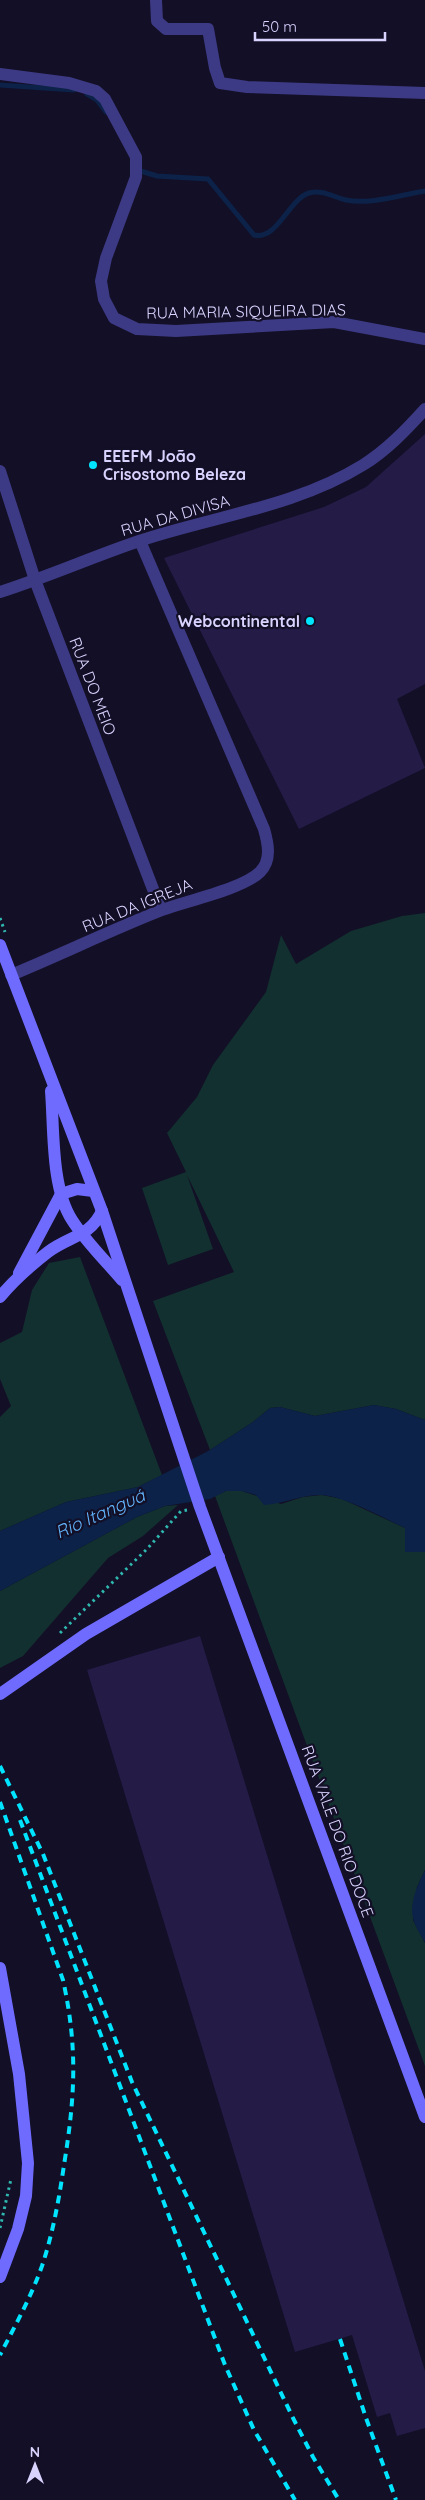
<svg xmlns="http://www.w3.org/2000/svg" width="425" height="2500" viewBox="0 0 425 2500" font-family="Quicksand,sans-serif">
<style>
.green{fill:#12302f}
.water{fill:#0c2248}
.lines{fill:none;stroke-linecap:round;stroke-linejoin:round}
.stream{stroke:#0c2248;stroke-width:5}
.building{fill:#241b47}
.path{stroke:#2fb8b0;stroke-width:3;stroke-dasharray:2.5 4;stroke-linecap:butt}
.street{stroke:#3d3a85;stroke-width:12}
.secondary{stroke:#6f6bff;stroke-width:12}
.rail{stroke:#00e5ff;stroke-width:4;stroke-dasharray:8 6;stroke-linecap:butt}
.poi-dot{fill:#00e5ff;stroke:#130f26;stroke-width:2}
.labels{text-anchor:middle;stroke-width:4.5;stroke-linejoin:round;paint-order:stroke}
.street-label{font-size:16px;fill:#d9d4ff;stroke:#130f26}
.poi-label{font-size:16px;font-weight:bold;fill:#d9d4ff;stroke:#130f26;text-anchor:start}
.water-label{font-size:18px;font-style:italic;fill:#62b6ff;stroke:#130f26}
</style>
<rect width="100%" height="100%" fill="#130f26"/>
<g class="green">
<path d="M 425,913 L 425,1420 L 396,1409 L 374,1405 L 315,1416 L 280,1407 L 270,1408 L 253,1422 L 210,1450 L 153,1301 L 234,1272 L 187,1175 L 213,1249 L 168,1265 L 142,1188 L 186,1172 L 167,1133 L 197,1097 L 213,1065 L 266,992 L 281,935 L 296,964 L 351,931 L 402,916 Z"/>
<path d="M 80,1257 L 162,1475 L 138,1487 L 66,1502 L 0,1531 L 0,1417 L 11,1406 L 0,1379 L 0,1343 L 22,1332 L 32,1290 L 49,1263 Z"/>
<path d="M 226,1491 L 242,1491 L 281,1504 L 303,1497 L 322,1495 L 342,1499 L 405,1528 L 405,1552 L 425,1552 L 425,1870 L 417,1887 L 413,1920 L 425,1943 L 425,2066 L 215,1496 Z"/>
<path d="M 178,1505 L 143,1536 L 108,1558 L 23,1656 L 0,1668 L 0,1591 L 137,1517 L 165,1506 Z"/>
</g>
<g class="water">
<path d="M 374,1405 L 396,1409 L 425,1420 L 425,1552 L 405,1552 L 405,1528 C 384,1518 343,1496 322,1495 C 302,1494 284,1504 264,1505 L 256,1495 L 242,1491 L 226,1491 L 210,1499 L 165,1506 L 137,1517 L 0,1591 L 0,1531 L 66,1502 L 138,1487 L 210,1450 L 253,1422 L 270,1408 L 280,1407 L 315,1416 Z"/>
<path d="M 425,1870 L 425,1943 C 422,1936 416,1929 414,1921 C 408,1905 418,1884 425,1870 Z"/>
</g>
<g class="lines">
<g class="stream">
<path d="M 0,85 L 74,90"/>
<path d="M 87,94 L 97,100 L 106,112"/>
<path d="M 137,170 L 157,176 L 208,179 L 254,235 C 277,241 289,199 309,193 C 322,189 333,197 346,200 C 370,205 400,195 425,191"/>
</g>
</g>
<g class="building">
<path d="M 425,434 L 425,684 L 397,699 L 425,768 L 299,829 L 164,558 L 324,507 L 366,487 Z"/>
<path d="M 200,1636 L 425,2371 L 425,2428 L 397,2436 L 390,2413 L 377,2417 L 352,2335 L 295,2352 L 87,1670 Z"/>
</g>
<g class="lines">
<g class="path">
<path d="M 0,918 L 5,932"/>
<path d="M 60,1633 L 147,1549 L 181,1511 L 187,1510"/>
<path d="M 0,2228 L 11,2179"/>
</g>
<g class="street">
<path d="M 156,0 L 157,21 L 166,29 L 208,29 L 215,68 L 220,83 L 247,87 L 425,93"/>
<path d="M 0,74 L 69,83 L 96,91 L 105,99 L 136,157 L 136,177 L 106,258 L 101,281 L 104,299 L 114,318 L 137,329 L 176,331 L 334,322 L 425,339"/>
<path d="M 0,471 L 35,580 L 161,910"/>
<path d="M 0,592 C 47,577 92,557 139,541 C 214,516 295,507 363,465 C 387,450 406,430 425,409"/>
<path d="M 11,975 C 62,954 111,930 162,910 C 186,901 243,889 260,872 C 272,860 268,843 264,829 L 140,541"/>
</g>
<g class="secondary">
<path d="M 0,945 L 102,1211 L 200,1507 L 425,2117"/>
<path d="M 51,1091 C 54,1129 51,1188 72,1220 C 86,1242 105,1260 122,1280"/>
<path d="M 19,1273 L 61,1194 L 77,1189 L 93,1191"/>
<path d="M 0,1297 C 14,1280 30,1266 48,1252 C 69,1236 90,1237 102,1211"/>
<path d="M 0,1694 L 86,1634 L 219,1557"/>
<path d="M 0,1968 L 19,2074 L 28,2163 L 26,2196 L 18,2229 L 0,2277"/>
</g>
<g class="rail">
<path d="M 0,1766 L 43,1854 L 132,2082 L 293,2418 L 313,2457 L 339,2500"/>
<path d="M 0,1802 L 63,1980 C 78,2048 75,2097 64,2165 C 59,2199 53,2233 42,2266 C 31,2297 15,2326 0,2355"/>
<path d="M 20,1820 L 225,2365 L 254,2430 L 295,2500"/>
<path d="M 340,2339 L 366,2418 L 396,2500"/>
</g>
</g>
<g class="poi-dot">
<circle cx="93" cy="465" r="5"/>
<circle cx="310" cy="621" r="5"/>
</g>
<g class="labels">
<g class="street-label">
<text transform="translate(246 311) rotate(-1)" y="6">RUA MARIA SIQUEIRA DIAS</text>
<text transform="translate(175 515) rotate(-16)" y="6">RUA DA DIVISA</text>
<text transform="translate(93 686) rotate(69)" y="6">RUA DO MEIO</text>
<text transform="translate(137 905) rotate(-22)" y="6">RUA DA IGREJA</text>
<text transform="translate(338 1831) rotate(70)" y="6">RUA VALE DO RIO DOCE</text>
</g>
<g class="poi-label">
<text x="103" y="462">EEEFM João<tspan x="103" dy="18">Crisostomo Beleza</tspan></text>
<text x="300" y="627" text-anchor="end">Webcontinental</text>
</g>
<g class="water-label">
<text transform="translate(100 1514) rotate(-24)" y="6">Rio Itanguá</text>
</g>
</g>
<g transform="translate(35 2465)" stroke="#130f26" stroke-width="4" paint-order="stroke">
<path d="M0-4L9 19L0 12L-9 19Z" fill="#d9d4ff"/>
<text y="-8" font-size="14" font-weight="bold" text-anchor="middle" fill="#d9d4ff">N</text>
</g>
<path d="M255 32v8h130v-8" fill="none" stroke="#d9d4ff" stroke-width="2.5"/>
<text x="262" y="32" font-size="15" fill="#d9d4ff" stroke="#130f26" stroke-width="4" paint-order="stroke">50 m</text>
</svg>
